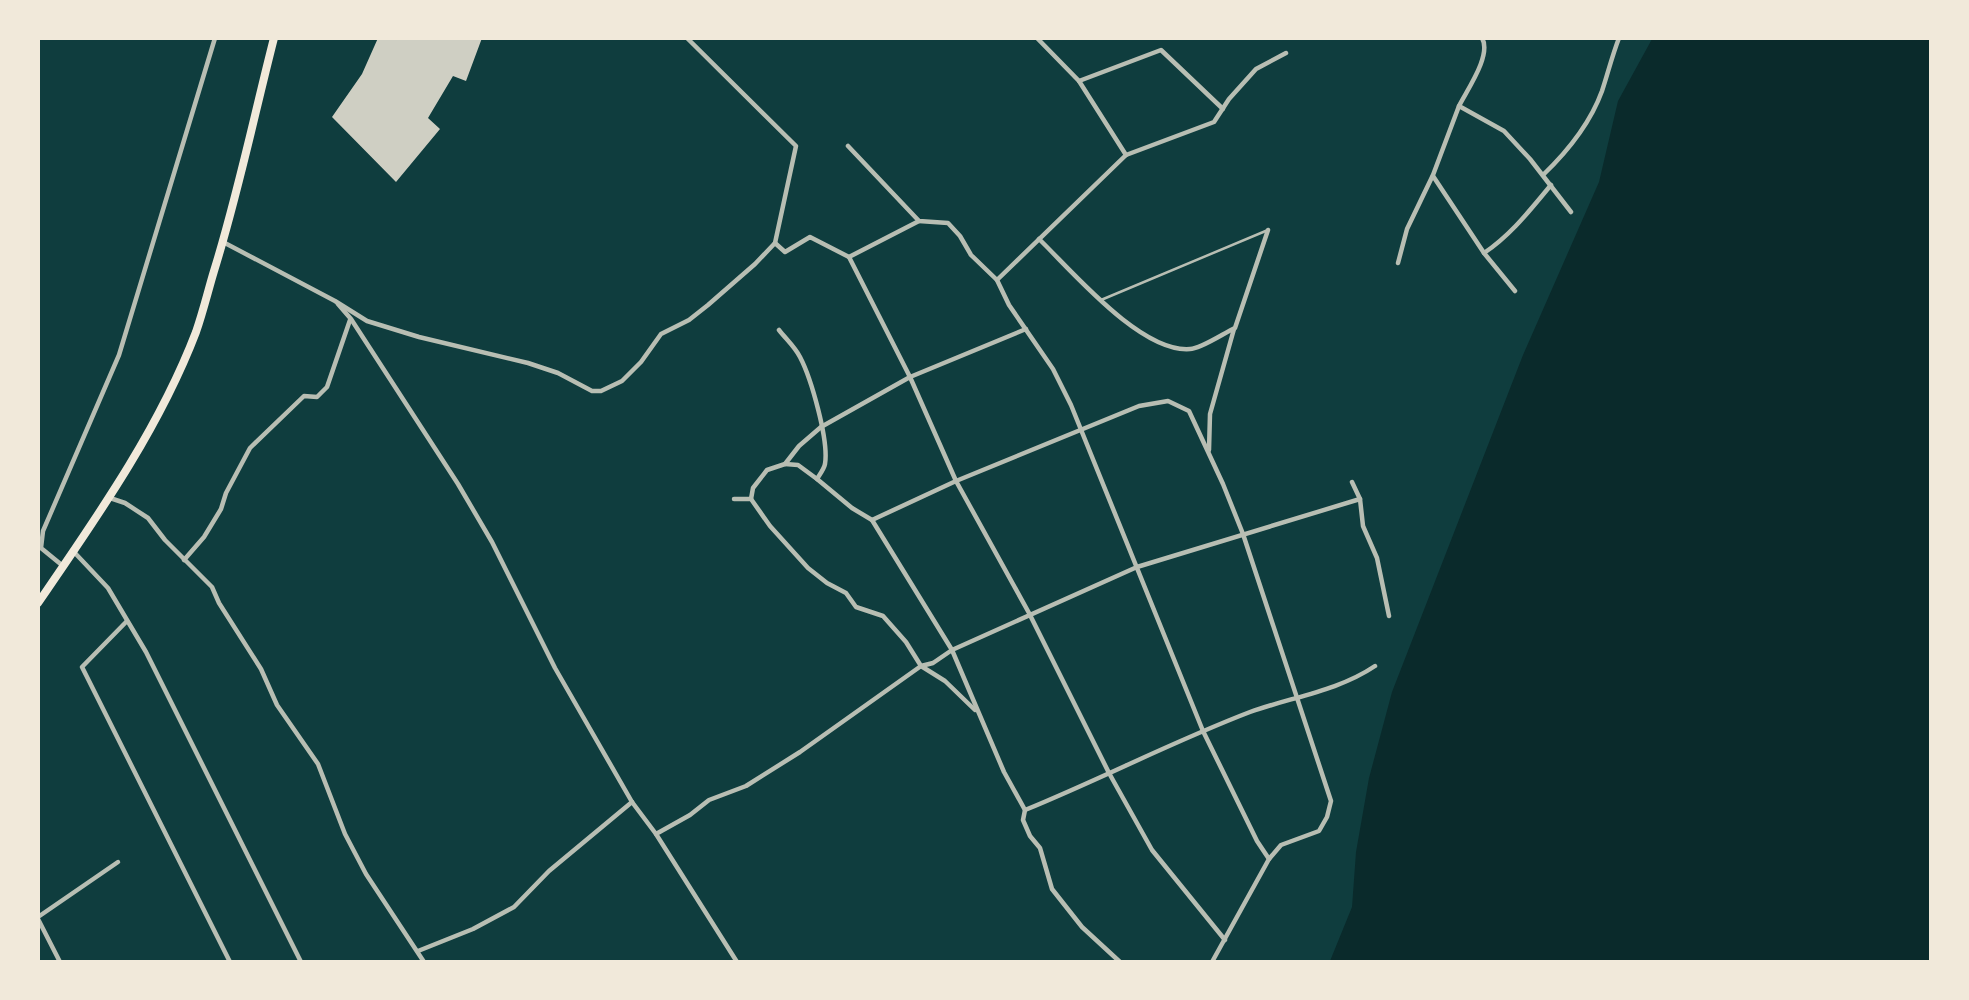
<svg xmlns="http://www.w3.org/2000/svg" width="1969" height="1000" viewBox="0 0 1969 1000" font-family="Montserrat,sans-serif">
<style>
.water{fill:#0a2a2b}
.building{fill:#cfcfc3}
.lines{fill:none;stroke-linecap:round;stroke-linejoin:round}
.service{stroke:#b8beb3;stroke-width:2.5}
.minor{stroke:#b8beb3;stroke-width:4.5}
.trunk{stroke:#f1e9da;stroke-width:8}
</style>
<rect width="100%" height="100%" fill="#0f3d3e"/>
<path class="water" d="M 1652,39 L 1930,39 L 1930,961 L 1330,961 L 1352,907 L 1356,852 L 1369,778 L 1392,692 L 1523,355 L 1599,182 L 1618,101 Z"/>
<path class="building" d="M 378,38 L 482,38 L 466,81 L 453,76 L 428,118 L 440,129 L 396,182 L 332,117 L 362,74 Z"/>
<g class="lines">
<path class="service" d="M 1101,300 L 1268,230"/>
<g class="minor">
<path d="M 1037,38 L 1079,81 L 1126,155"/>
<path d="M 1482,38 C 1492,55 1467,90 1459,106 L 1504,131 L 1530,159 L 1571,212"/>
<path d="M 1079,81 L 1161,50 L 1223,109"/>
<path d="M 848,146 L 919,221 L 948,223 L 960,236 L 971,255 L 997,280 L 1009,305 L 1053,369 L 1071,405 L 1203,731 L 1257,841 L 1269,859"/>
<path d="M 1543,175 C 1568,151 1590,124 1602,91 C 1608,73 1612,56 1619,38"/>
<path d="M 1433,176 L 1484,253 L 1515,291"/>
<path d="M 1039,239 C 1073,272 1141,353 1190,349 C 1201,349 1224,333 1235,328 L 1268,230"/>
<path d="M 223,242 L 335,301 L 367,321 L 419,337 L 528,363 L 558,373 L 592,391 L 601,391 L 622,381 L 641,362 L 661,334 L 689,320 L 708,305 L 755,264 L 775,243 L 796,146 L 687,38"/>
<path d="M 775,243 L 785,252 L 810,237 L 849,257 L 910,377 L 956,481 L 1029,613 L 1109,773 L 1152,850 L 1225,940"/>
<path d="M 1484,253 C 1511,235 1530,210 1551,185"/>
<path d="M 849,257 L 919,221"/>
<path d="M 1398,263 L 1407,229 L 1433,175 L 1459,106"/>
<path d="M 997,280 L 1126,155 L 1214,122 L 1229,99 L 1256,69 L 1286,53"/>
<path d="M 338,304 L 351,319 L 458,484 L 492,542 L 555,668 L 632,802 L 656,834 L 737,962"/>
<path d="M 779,330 C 786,339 795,347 800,357 C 811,378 829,440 825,464 C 824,469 820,474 817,479 L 852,508 L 872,520 L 952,650 L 1004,772 L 1025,810 L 1023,820 L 1030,836 L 1040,848 L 1052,889 L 1082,927 L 1120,962"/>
<path d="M 1209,450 L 1210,414 L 1234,329"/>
<path d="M 785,464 L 798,465 L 817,479"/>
<path d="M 1352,482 L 1360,499 L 1363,526 L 1377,558 L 1389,616"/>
<path d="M 110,498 L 125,503 L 148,518 L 165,540 L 212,587 L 219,603 L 261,669 L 277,705 L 318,764 L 345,834 L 366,874 L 424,962"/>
<path d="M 734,499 L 751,499 L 770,526 L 808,568 L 827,583 L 846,593 L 856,607 L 883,616 L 906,642 L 921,666 L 945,681 L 975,710"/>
<path d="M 751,499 L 753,488 L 767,470 L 785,464 L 799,446 L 821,427 L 910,377 L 1026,329"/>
<path d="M 872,520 L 956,481 L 1139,406 L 1168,401 L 1189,411 L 1223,484 L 1243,534 L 1331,801 L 1327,817 L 1319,831 L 1281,845 L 1269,859 L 1212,962"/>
<path d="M 74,552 L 108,588 L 146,652 L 301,962"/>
<path d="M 184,560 L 204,537 L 221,509 L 226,493 L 250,448 L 304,396 L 317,397 L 327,387 L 350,320"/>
<path d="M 63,566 L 41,548 L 43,531 L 119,355 L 215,38"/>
<path d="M 127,621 L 82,667 L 230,962"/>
<path d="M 1025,810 C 1101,779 1174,741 1250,712 C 1292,697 1338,691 1375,666"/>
<path d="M 656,834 L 690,815 L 709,800 L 746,786 L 800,752 L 921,666 L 933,663 L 952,650 L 1137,567 L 1360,499"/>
<path d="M 38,917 L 118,862"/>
<path d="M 38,919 L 60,962"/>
<path d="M 418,951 L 473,929 L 514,907 L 549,871 L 632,802"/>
</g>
<path class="trunk" d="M 38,603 C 97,517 159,429 196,332 C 203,312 208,291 214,271 C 238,194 254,116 274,38"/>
</g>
<rect width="1969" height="1000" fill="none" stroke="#f1e9da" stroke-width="80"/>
</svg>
